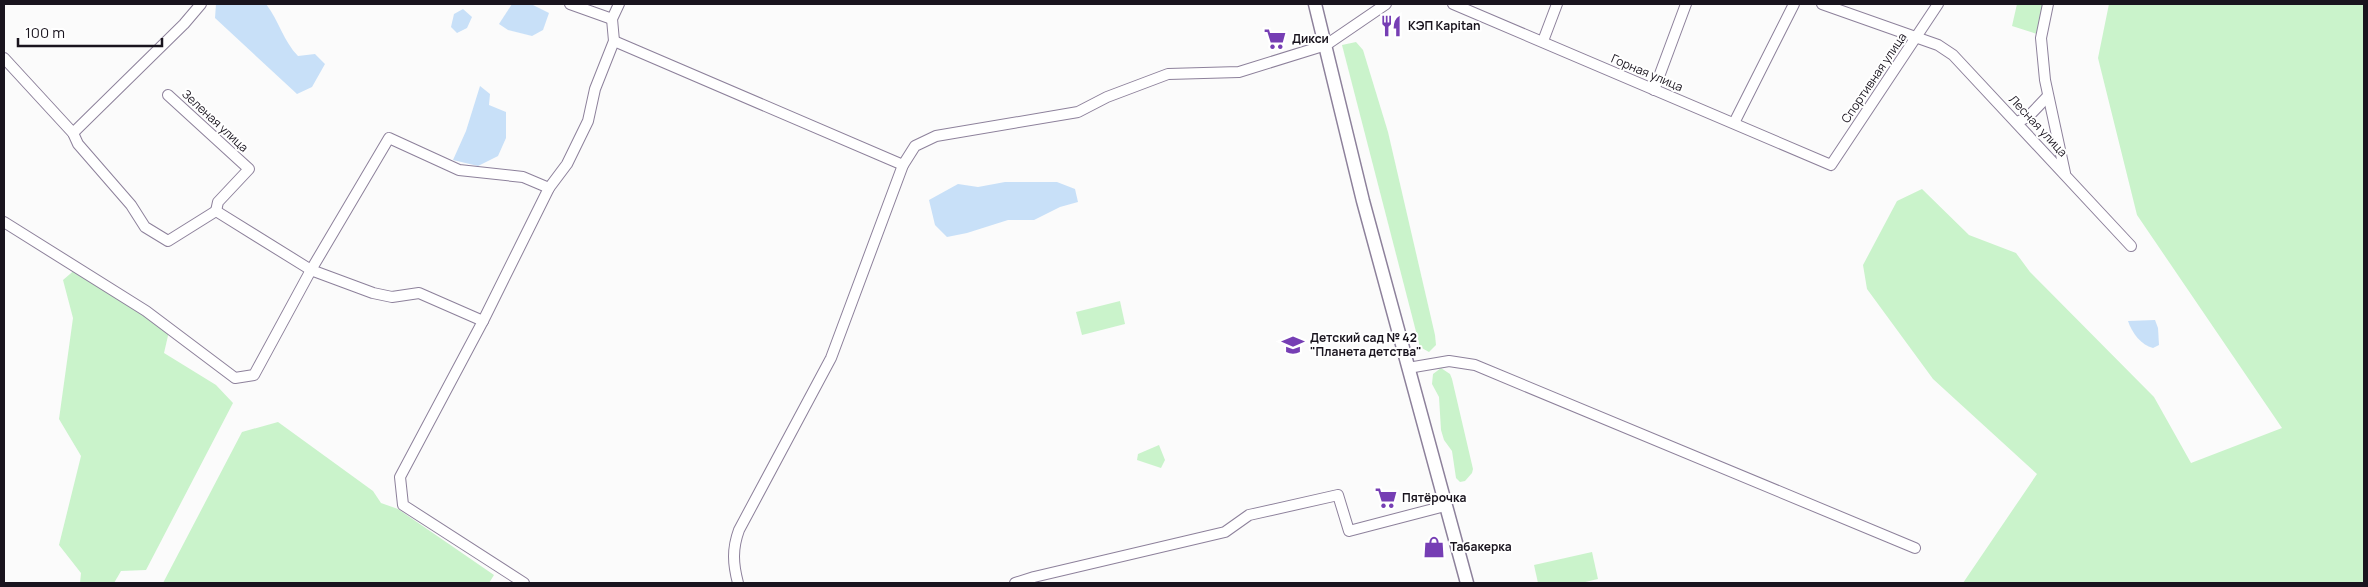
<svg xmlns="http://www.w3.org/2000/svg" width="2368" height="587" viewBox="0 0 2368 587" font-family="Manrope,sans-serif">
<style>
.green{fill:#caf3cb}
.water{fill:#c8e0f8}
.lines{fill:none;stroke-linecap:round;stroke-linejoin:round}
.minor-casing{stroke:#8d819b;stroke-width:12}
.tertiary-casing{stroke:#8d819b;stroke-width:15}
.minor{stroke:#fff;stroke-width:10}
.tertiary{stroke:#fff;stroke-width:12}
.labels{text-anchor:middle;stroke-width:4;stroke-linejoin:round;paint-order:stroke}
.poi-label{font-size:12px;font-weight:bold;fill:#19141e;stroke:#fff;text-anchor:start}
.street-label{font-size:12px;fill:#19141e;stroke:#fff}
</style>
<rect width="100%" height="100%" fill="#fbfbfb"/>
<g class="green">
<path d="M 2017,4 L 2043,4 L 2037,34 L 2012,26 Z"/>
<path d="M 2109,4 L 2364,4 L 2364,583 L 1963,583 L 2037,474 L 1933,379 L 1867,289 L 1863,265 L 1897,201 L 1922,189 L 1969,235 L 2016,253 L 2030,272 L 2154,397 L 2191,463 L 2282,428 L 2137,215 L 2098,58 Z"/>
<path d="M 1356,42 L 1363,50 L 1388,132 L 1435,335 L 1436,345 L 1429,352 L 1420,347 L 1342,45 Z"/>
<path d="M 77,268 L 170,327 L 164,353 L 216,385 L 233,403 L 146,570 L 121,571 L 114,583 L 80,583 L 81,573 L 59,545 L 81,456 L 59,419 L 73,318 L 63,280 Z"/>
<path d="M 1120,301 L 1125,324 L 1082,335 L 1076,312 Z"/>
<path d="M 1441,368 L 1450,374 L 1452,379 L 1473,469 L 1472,473 L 1465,481 L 1460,482 L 1456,478 L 1452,451 L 1444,440 L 1441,430 L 1439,397 L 1432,384 L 1433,374 Z"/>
<path d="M 278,422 L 373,491 L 381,503 L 398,509 L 494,575 L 489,583 L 163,583 L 242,432 Z"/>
<path d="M 1159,445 L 1165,460 L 1161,468 L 1137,460 L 1138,454 Z"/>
<path d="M 1592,552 L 1598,579 L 1581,583 L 1538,583 L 1534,565 Z"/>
</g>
<g class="water">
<path d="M 216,4 L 266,4 C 279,21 284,42 298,56 L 315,54 L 325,64 L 312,87 L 297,94 L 215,18 Z"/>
<path d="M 512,4 L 531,4 L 549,13 L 543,30 L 532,36 L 508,30 L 499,24 Z"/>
<path d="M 463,9 L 472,17 L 467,28 L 457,33 L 451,27 L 454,14 Z"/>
<path d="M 480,86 L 490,94 L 489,105 L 506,112 L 506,138 L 498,156 L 478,166 L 453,160 L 466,131 Z"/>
<path d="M 1005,182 L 1057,182 L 1075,189 L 1078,202 L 1060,207 L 1034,220 L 1008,220 L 967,233 L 947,237 L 935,225 L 929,200 L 958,184 L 978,187 Z"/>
<path d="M 2155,320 L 2158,328 L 2159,345 L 2153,348 C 2141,345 2132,333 2128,321 Z"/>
</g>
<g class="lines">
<g class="minor-casing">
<g id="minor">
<path d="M 570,4 L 612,19"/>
<path d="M 1453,4 L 1831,165 L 1938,4"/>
<path d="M 1822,4 L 1938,45 L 1953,55 L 2131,246"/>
<path d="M 2048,4 L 2041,38 L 2045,80 L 2065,173"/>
<path d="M 614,41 L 903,165"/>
<path d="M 1543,41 L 1557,4"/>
<path d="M 4,58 L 73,133 L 78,144 L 131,205 L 145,227 L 168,241 L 216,211 L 311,270 L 373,293 L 392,297 L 419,293 L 483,321"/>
<path d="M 1654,90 L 1686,4"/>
<path d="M 168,95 L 249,169 L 218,202 L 216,211"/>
<path d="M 2017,122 L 2028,117 L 2048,96"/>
<path d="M 1734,123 L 1794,4"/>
<path d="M 73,133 L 184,24 L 201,4"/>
<path d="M 4,222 L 146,311 L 235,378 L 254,375 L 311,270 L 389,138 L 459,170 L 523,177 L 549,188"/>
<path d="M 1408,368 L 1449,361 L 1475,365 L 1915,548"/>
<path d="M 524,583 L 403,505 L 400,477 L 483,321 L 549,188 L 567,164 L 588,121 L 595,89 L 614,41 L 612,19 L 619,4"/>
<path d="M 738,583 C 733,564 732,549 739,530 L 831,358 L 903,165 L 915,146 L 936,136 L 1078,112 L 1107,97 L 1168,74 L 1239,72 L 1326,45 L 1386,4"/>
<path d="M 1015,583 L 1034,577 L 1225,532 L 1249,515 L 1338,495 L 1349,531 L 1445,506"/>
</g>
</g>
<g class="tertiary-casing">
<path id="tertiary" d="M 1315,4 L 1363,201 L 1467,583"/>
</g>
<use href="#minor" class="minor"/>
<use href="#tertiary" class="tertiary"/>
</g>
<defs>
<g id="restaurant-bare" transform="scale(1.725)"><path d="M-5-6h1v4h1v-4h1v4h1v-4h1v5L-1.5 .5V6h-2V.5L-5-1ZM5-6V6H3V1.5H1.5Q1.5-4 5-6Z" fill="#763eb4" stroke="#fff" stroke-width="2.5" paint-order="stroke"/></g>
<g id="supermarket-bare" transform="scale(1.725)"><path d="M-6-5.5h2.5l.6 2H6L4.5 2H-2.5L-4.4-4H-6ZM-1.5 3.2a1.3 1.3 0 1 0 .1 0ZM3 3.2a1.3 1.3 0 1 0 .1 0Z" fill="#763eb4" stroke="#fff" stroke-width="2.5" paint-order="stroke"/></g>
<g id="school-bare" transform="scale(1.725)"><path d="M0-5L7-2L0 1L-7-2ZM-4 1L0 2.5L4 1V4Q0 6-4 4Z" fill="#763eb4" stroke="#fff" stroke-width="2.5" paint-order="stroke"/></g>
<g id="shop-bare" transform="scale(1.725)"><path d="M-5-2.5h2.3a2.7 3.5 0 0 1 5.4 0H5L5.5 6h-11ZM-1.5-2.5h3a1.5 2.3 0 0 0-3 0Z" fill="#763eb4" stroke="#fff" stroke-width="2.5" paint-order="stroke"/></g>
</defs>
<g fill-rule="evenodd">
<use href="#restaurant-bare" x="1391" y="26"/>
<use href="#supermarket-bare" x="1275" y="39"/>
<use href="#school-bare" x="1293" y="345"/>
<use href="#supermarket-bare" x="1386" y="498"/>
<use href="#shop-bare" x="1434" y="547"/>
</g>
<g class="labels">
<g class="poi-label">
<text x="1408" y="30">КЭП Kapitan</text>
<text x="1292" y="43">Дикси</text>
<text x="1310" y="342">Детский сад № 42<tspan x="1310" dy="14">"Планета детства"</tspan></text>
<text x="1402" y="502">Пятёрочка</text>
<text x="1450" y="551">Табакерка</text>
</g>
<g class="street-label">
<text transform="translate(1647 73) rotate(23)" y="4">Горная улица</text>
<text transform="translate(1874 78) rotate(-56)" y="4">Спортивная улица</text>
<text transform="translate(215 121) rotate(43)" y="4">Зеленая улица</text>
<text transform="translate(2038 126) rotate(47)" y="4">Лесная улица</text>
</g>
</g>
<rect width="2368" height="587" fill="none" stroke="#19141e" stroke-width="10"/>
<path d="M18 38v8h144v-8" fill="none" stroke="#19141e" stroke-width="2.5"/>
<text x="25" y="38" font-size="15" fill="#19141e" stroke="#ffffff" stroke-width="4" paint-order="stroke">100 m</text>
</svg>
